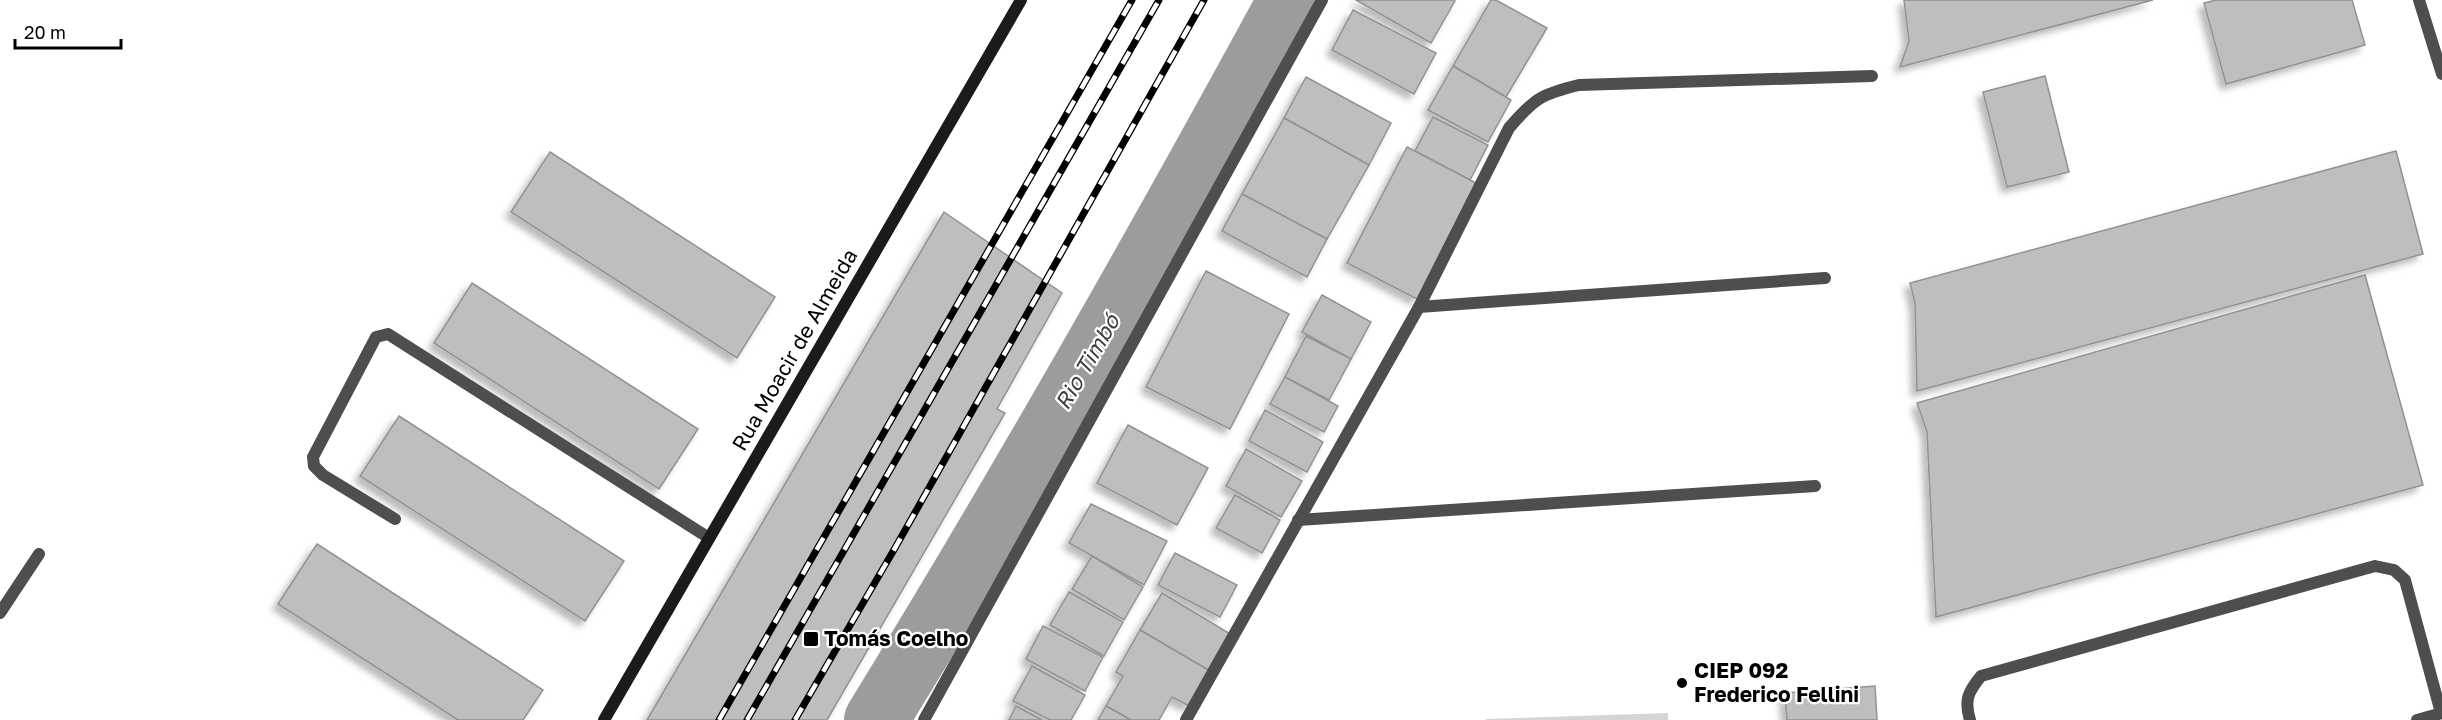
<svg xmlns="http://www.w3.org/2000/svg" width="2442" height="720" viewBox="0 0 2442 720" font-family="'Golos Text',sans-serif">
<style>
.green{fill:#d5d5d5}
.lines{fill:none;stroke-linecap:round;stroke-linejoin:round}
.river{stroke:#9c9c9c;stroke-width:64}
.building{fill:#bebebe;stroke:#929292;stroke-width:1.5;filter:url(#shadow)}
.service{stroke:#4e4e4e;stroke-width:12}
.minor{stroke:#4e4e4e;stroke-width:12}
.tertiary{stroke:#4e4e4e;stroke-width:12}
.secondary{stroke:#1b1b1b;stroke-width:12}
.rail-casing{stroke:#000;stroke-width:7}
.rail{stroke:#fff;stroke-width:4.5;stroke-dasharray:14;stroke-linecap:butt}
.poi-dot{fill:#000;stroke:#fff;stroke-width:2}
.labels{text-anchor:middle;stroke-width:4.5;stroke-linejoin:round;paint-order:stroke}
.street-label{font-size:21px;fill:#000;stroke:#fff}
.poi-label{font-size:21px;font-weight:bold;fill:#000;stroke:#fff;text-anchor:start}
.water-label{font-size:22px;font-style:italic;fill:#3d3d3d;stroke:#fff}
</style>
<defs>
<filter id="shadow"><feDropShadow dx="-5.5" dy="5.5" stdDeviation="3" flood-color="#0004"/></filter>
</defs>
<rect width="100%" height="100%" fill="#fff"/>
<path class="green" d="M 1668,713 L 1668,720 L 1486,720 L 1486,719 Z"/>
<g class="lines">
<path class="river" d="M 876,720 C 1021,484 1158,243 1290,0"/>
</g>
<g class="building">
<path d="M 1356,0 L 1454,0 L 1455,1 L 1431,43 Z"/>
<path d="M 1491,0 L 1496,0 L 1547,28 L 1506,97 L 1453,66 Z"/>
<path d="M 1904,0 L 2153,0 L 1900,67 L 1909,41 Z"/>
<path d="M 2216,0 L 2352,0 L 2365,45 L 2226,84 L 2204,3 Z"/>
<path d="M 1353,10 L 1436,53 L 1414,94 L 1332,50 Z"/>
<path d="M 1453,66 L 1511,100 L 1488,142 L 1428,110 Z"/>
<path d="M 2045,76 L 2069,172 L 2007,187 L 1983,92 Z"/>
<path d="M 1306,77 L 1391,123 L 1369,165 L 1284,118 Z"/>
<path d="M 1433,117 L 1488,145 L 1470,180 L 1415,151 Z"/>
<path d="M 1284,118 L 1369,165 L 1327,239 L 1242,194 Z"/>
<path d="M 1407,147 L 1476,183 L 1417,299 L 1347,263 Z"/>
<path d="M 2396,151 L 2423,254 L 1917,391 L 1915,303 L 1910,283 Z"/>
<path d="M 550,152 L 775,297 L 737,358 L 511,212 Z"/>
<path d="M 1242,194 L 1327,239 L 1307,277 L 1222,231 Z"/>
<path d="M 944,212 L 1062,293 L 997,409 L 1005,413 L 827,720 L 647,720 Z"/>
<path d="M 1206,271 L 1289,314 L 1230,429 L 1146,387 Z"/>
<path d="M 2365,275 L 2423,485 L 1936,617 L 1927,432 L 1917,403 Z"/>
<path d="M 472,283 L 698,429 L 659,489 L 434,343 Z"/>
<path d="M 1322,295 L 1371,322 L 1351,359 L 1302,332 Z"/>
<path d="M 1306,336 L 1351,359 L 1329,400 L 1285,377 Z"/>
<path d="M 1285,377 L 1338,406 L 1324,432 L 1270,404 Z"/>
<path d="M 1265,410 L 1323,442 L 1307,472 L 1249,441 Z"/>
<path d="M 399,416 L 624,561 L 585,621 L 360,476 Z"/>
<path d="M 1128,425 L 1208,468 L 1177,525 L 1097,483 Z"/>
<path d="M 1246,449 L 1302,481 L 1281,517 L 1226,486 Z"/>
<path d="M 1235,495 L 1280,520 L 1262,553 L 1216,528 Z"/>
<path d="M 1091,504 L 1167,541 L 1144,585 L 1069,543 Z"/>
<path d="M 317,544 L 543,690 L 523,720 L 458,720 L 278,604 Z"/>
<path d="M 1175,553 L 1237,585 L 1220,617 L 1158,585 Z"/>
<path d="M 1092,556 L 1143,587 L 1124,620 L 1072,589 Z"/>
<path d="M 1069,592 L 1123,622 L 1104,656 L 1050,625 Z"/>
<path d="M 1162,593 L 1232,635 L 1210,671 L 1140,630 Z"/>
<path d="M 1043,626 L 1103,657 L 1085,691 L 1026,659 Z"/>
<path d="M 1140,630 L 1210,671 L 1189,706 L 1172,697 L 1159,720 L 1131,720 L 1106,706 L 1123,676 L 1116,672 Z"/>
<path d="M 1032,666 L 1085,695 L 1071,720 L 1050,720 L 1013,701 Z"/>
<path d="M 1875,686 L 1877,720 L 1787,720 L 1785,693 Z"/>
<path d="M 1016,706 L 1042,720 L 1009,720 Z"/>
<path d="M 1106,706 L 1131,720 L 1098,720 Z"/>
</g>
<g class="lines">
<g class="service">
<path d="M 395,519 L 323,475 L 314,466 L 313,457 L 376,337 L 388,334 L 709,538"/>
<path d="M 0,613 L 39,554"/>
</g>
<g class="minor">
<path d="M 1419,307 L 1825,278"/>
<path d="M 1298,520 L 1815,486"/>
<path d="M 924,720 L 1322,0"/>
<path d="M 1186,720 L 1419,307 L 1509,128 C 1534,99 1541,94 1579,85 L 1872,76"/>
<path d="M 1970,720 C 1964,700 1968,692 1981,676 L 2375,566 L 2394,570 L 2405,580 L 2441,713"/>
<path d="M 2417,720 L 2442,713"/>
</g>
<path class="tertiary" d="M 2419,0 L 2442,74"/>
<path class="secondary" d="M 604,720 L 1021,0"/>
<g class="rail-casing">
<g id="rail">
<path d="M 719,720 L 1132,0"/>
<path d="M 747,720 L 1159,0"/>
<path d="M 795,720 L 895,548 L 1204,0"/>
</g>
</g>
<use href="#rail" class="rail"/>
</g>
<g class="poi-dot">
<rect x="803" y="631" width="16" height="16" rx="3"/>
<circle cx="1682" cy="683" r="6"/>
</g>
<g class="labels">
<g class="street-label">
<text transform="translate(795 350) rotate(-60)" y="7">Rua Moacir de Almeida</text>
</g>
<g class="poi-label">
<text x="824" y="646">Tomás Coelho</text>
<text x="1694" y="678">CIEP 092<tspan x="1694" dy="24">Frederico Fellini</tspan></text>
</g>
<g class="water-label">
<text transform="translate(1087 362) rotate(-60)" y="8">Rio Timbó</text>
</g>
</g>
<path d="M15 39v9h106v-9" fill="none" stroke="#000000" stroke-width="3"/>
<text x="24" y="39" font-size="18" fill="#000000" stroke="#ffffff" stroke-width="4.5" paint-order="stroke">20 m</text>
</svg>
